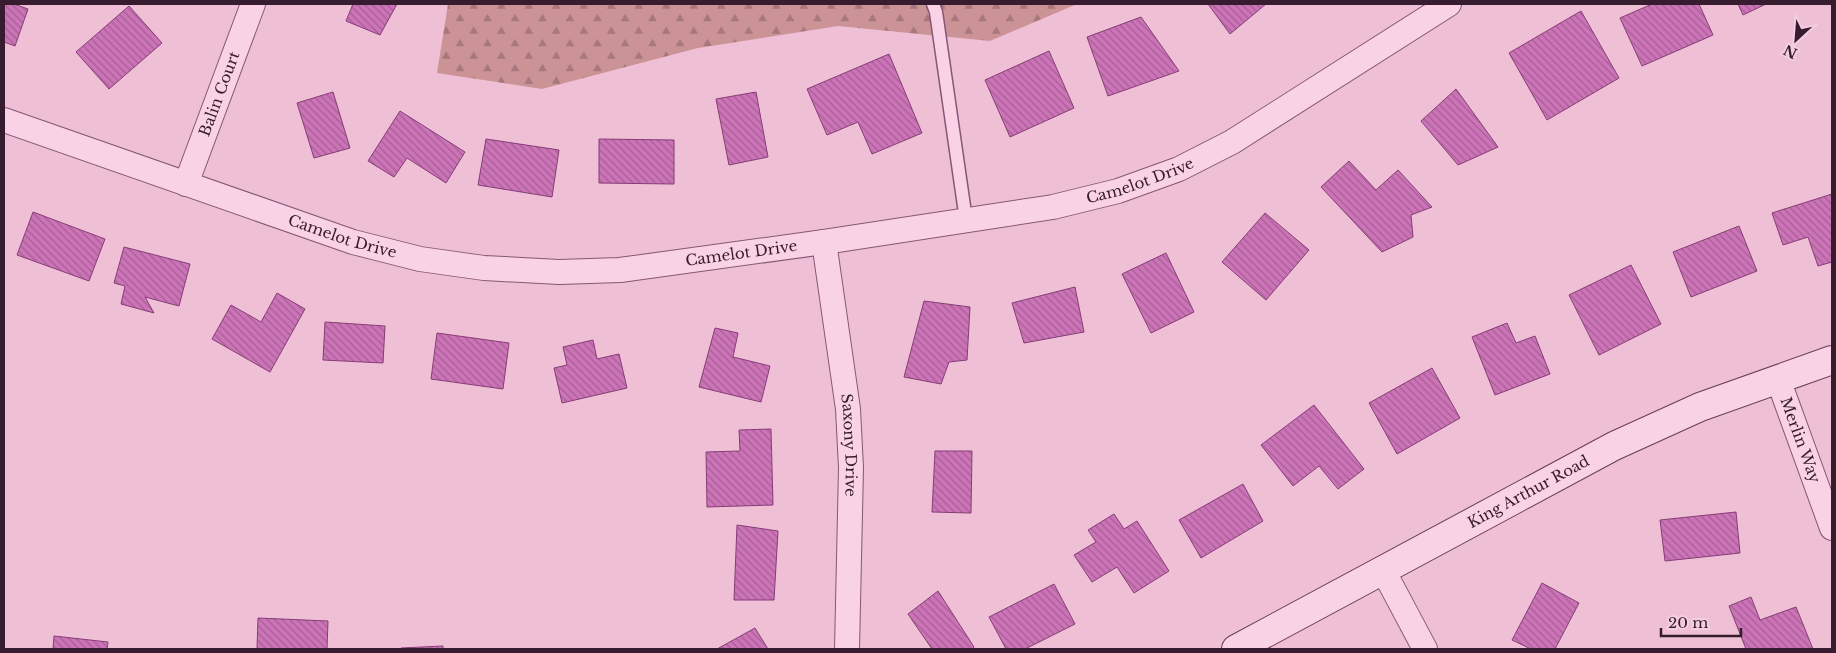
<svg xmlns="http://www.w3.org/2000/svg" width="1836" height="653" viewBox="0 0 1836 653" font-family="'Libre Baskerville',serif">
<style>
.forest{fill:url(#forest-firs)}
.building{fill:url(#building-back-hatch);stroke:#863d76}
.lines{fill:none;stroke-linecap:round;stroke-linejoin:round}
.lane-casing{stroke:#865776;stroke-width:15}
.street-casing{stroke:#865776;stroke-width:26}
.secondary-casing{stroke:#683b59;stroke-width:30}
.lane{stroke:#f9d2e5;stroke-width:12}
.street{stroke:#f9d2e5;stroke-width:24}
.secondary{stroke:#f9d2e5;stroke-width:28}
.labels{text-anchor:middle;stroke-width:4;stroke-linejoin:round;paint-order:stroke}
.street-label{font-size:15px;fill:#361c2e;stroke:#f5cee1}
</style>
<defs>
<pattern id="forest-firs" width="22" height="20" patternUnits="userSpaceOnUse" patternTransform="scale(1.25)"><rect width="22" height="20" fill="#cc9397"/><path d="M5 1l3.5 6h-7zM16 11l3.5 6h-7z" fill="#a6777c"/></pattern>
<pattern id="building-back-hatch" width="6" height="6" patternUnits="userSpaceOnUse" patternTransform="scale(1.25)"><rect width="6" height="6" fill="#cc74b7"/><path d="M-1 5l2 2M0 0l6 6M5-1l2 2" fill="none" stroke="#a65e95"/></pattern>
</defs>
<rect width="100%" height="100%" fill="#eebfd5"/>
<path class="forest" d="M 448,4 L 1077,4 L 990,41 L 838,26 L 698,48 L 542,89 L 437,73 Z"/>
<g class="building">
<path d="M 4,4 L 14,4 L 28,9 L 15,46 L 4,42 Z"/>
<path d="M 353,4 L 397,4 L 380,35 L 346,21 Z"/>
<path d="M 1208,4 L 1266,4 L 1230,34 Z"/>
<path d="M 1652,4 L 1699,4 L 1713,35 L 1642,66 L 1620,18 Z"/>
<path d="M 1738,4 L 1766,4 L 1743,15 Z"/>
<path d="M 129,6 L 162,43 L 109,89 L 76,52 Z"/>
<path d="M 1581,11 L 1619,78 L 1547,120 L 1509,53 Z"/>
<path d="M 1141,17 L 1179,71 L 1108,96 L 1087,37 Z"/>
<path d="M 1049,51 L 1074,108 L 1010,137 L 985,80 Z"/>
<path d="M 889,54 L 922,133 L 872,154 L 858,122 L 827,135 L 807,89 Z"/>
<path d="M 1456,89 L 1498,147 L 1458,165 L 1421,121 Z"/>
<path d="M 333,92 L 350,148 L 314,158 L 297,103 Z"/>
<path d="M 756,92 L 768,157 L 729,165 L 716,99 Z"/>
<path d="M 400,111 L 465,152 L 446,183 L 407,158 L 394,177 L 368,161 Z"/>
<path d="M 486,139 L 559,150 L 552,197 L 478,185 Z"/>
<path d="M 599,139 L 674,140 L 674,184 L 599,183 Z"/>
<path d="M 1349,161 L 1376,190 L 1398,170 L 1432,207 L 1411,215 L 1413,237 L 1382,252 L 1321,187 Z"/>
<path d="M 1832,194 L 1832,262 L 1818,266 L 1808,237 L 1783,245 L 1772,213 Z"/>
<path d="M 33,212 L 105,239 L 89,281 L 17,255 Z"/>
<path d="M 1265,213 L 1309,250 L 1266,300 L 1222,262 Z"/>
<path d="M 1739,226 L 1757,271 L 1691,297 L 1673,252 Z"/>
<path d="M 124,247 L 190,264 L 179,306 L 145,297 L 154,313 L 121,304 L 125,286 L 114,283 Z"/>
<path d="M 1166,253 L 1194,312 L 1151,333 L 1122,274 Z"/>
<path d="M 1631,265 L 1661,324 L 1599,355 L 1569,295 Z"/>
<path d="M 1075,287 L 1084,332 L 1024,343 L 1012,303 Z"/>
<path d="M 277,293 L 305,309 L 270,372 L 212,339 L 231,305 L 261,322 Z"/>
<path d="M 924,301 L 970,307 L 967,360 L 949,362 L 941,384 L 904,377 Z"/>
<path d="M 325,322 L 385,326 L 383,363 L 323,360 Z"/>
<path d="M 1507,323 L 1516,343 L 1535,336 L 1550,374 L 1495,395 L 1472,337 Z"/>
<path d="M 715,328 L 738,333 L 733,357 L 770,366 L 761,402 L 699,387 Z"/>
<path d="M 437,333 L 509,343 L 503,389 L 431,379 Z"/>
<path d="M 593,340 L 597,359 L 619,354 L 627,388 L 562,403 L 554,368 L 567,365 L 563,347 Z"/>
<path d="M 1432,368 L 1460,418 L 1397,454 L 1369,403 Z"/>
<path d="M 1314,405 L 1364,469 L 1338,489 L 1319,466 L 1293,486 L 1261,445 Z"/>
<path d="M 771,429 L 773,505 L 707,507 L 706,452 L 740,451 L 739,430 Z"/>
<path d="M 935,451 L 972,451 L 971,513 L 932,512 Z"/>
<path d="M 1243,484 L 1263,521 L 1201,558 L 1179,520 Z"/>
<path d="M 1736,512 L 1740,553 L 1665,561 L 1660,520 Z"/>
<path d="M 1114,514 L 1124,529 L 1137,521 L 1169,571 L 1134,593 L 1117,567 L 1092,582 L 1074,555 L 1096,542 L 1088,530 Z"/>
<path d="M 737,525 L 778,531 L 774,600 L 734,600 Z"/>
<path d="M 1542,583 L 1579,603 L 1555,649 L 1531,649 L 1512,640 Z"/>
<path d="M 1054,584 L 1075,624 L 1025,649 L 1006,649 L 989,617 Z"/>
<path d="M 938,591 L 974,647 L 972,649 L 932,649 L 908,614 Z"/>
<path d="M 1751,597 L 1760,620 L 1796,607 L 1813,649 L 1746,649 L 1729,606 Z"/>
<path d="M 258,618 L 328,621 L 327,649 L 257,649 Z"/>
<path d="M 755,628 L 768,649 L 717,649 Z"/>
<path d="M 54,636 L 108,642 L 107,649 L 53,649 Z"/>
<path d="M 443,646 L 443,649 L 401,649 L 401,648 Z"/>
</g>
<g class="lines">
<g class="lane-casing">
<path id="lane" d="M 933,4 L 936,12 L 966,220"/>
</g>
<g class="street-casing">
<g id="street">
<path id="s1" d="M 4,120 L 353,242 L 420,259 L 484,268 L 559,272 L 620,270 L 824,242 L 1053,207 L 1118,191 L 1179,169 L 1232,142 L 1449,4"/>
<path id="s2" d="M 186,184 L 253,4"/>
<path id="s3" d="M 824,242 L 848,409 L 851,468 L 847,649"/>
<path id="s4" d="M 1778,379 L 1832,528"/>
<path d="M 1383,570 L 1425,649"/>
</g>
</g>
<g class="secondary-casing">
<g id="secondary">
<path id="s5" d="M 1236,649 L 1614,446 L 1700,407 L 1832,360"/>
</g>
</g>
<use href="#lane" class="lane"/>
<use href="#street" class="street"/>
<use href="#secondary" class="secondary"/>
</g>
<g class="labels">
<g class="street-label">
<text dy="5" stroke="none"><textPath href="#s2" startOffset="96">Balin Court</textPath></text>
<text dy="5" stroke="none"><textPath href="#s1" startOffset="1168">Camelot Drive</textPath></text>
<text dy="5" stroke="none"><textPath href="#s1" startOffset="358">Camelot Drive</textPath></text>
<text dy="5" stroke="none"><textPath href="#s1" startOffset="762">Camelot Drive</textPath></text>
<text dy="5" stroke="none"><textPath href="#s4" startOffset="65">Merlin Way</textPath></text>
<text dy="5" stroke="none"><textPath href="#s3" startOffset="205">Saxony Drive</textPath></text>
<text dy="5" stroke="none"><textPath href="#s5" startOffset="332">King Arthur Road</textPath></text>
</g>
</g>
<rect width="1836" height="653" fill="none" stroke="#361c2e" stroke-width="10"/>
<g transform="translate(1796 40) rotate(206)" stroke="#f5cee1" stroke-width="4" paint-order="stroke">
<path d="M0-4L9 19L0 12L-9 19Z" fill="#361c2e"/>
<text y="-8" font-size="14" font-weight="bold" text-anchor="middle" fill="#361c2e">N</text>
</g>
<path d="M1661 628v8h80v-8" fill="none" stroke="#361c2e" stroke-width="2.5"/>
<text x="1668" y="628" font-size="15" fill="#361c2e" stroke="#f5cee1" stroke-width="4" paint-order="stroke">20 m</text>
</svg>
